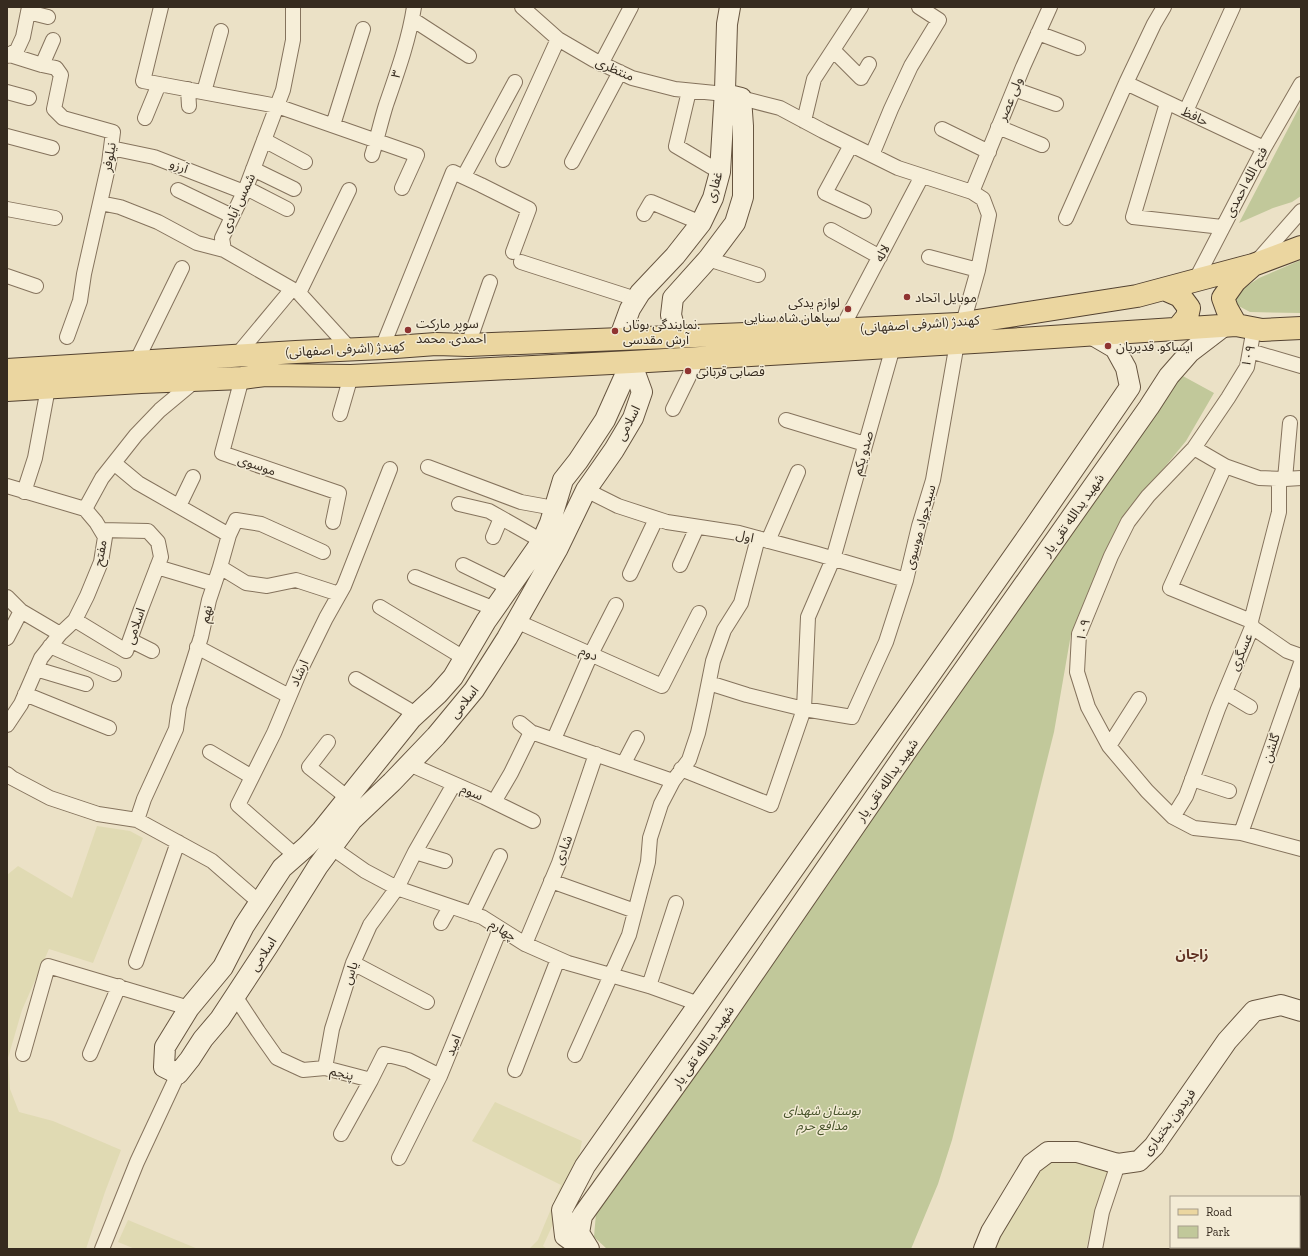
<svg xmlns="http://www.w3.org/2000/svg" width="1308" height="1256" font-family="'Zilla Slab','Noto Sans Arabic',serif">
	<style>
		.farmland { fill: #e0dab3 }
		.green { fill: #c1c89a }
		.lines { fill: none; stroke-linecap: round; stroke-linejoin: round }
		.street-casing { stroke: #85735d; stroke-width: 16 }
		.secondary-casing { stroke: #675540; stroke-width: 22 }
		.primary-casing { stroke: #534231; stroke-width: 24 }
		.street { stroke: #f6eed8; stroke-width: 14 }
		.secondary { stroke: #f6eed8; stroke-width: 20 }
		.primary { stroke: #ebd6a0; stroke-width: 22 }
		.poi-dot { fill: #8f3431; stroke: #f3ebd5; stroke-width: 1.5 }
		.labels { text-anchor: middle; dominant-baseline: central; stroke-width: 3; stroke-linejoin: round; paint-order: stroke }
		.street-label { font-size: 13px; fill: #362b1f; stroke: #f3ebd5 }
		.poi-label { font-size: 13px; fill: #362b1f; stroke: #f3ebd5; text-anchor: start }
		.park-label { font-size: 13px; font-style: italic; fill: #455128; stroke: #f3ebd5 }
		.neighbourhood-label { font-size: 14px; font-weight: bold; fill: #603122; stroke: #f3ebd5 }
	</style>
	<rect width="100%" height="100%" fill="#ebe1c6"/>
	<path class="farmland" d="M97,826L130,831L143,838L93,963L49,949L22,1010L8,1058L10,1089L19,1112L53,1121L121,1150L105,1192L86,1249H7V875L18,866L72,898Z
		M495,1102L582,1141L575,1176L543,1246L547,1249H529L538,1240L561,1185L472,1141Z
		M1078,1159L1110,1168L1094,1216L1086,1249H993L1031,1180L1050,1161Z
		M128,1220L198,1249H135L118,1242Z"/>
	<path class="green" d="M1301,104V196L1292,202L1273,208L1239,223Z
		M1301,260V313L1250,312L1233,303L1241,290L1259,278Z
		M1181,375L1214,393L1186,441L1123,518L1071,634L1054,732L952,1140L938,1184L911,1249H607L594,1237L596,1213Z"/>
	<g class="lines">
		<defs>
			<path id="street" d="M161,7L143,81L277,106L417,155L402,188
				M293,7V40L283,90L246,188L222,238L224,250L299,293L351,350
				M522,7L558,39L594,60L632,78L675,89L725,94
				M28,12L48,17
				M412,19L469,56
				M1038,33L1078,48
				M834,51L861,78L869,64
				M7,54L42,65L56,68L61,75L54,109L63,118L113,132L109,163L84,274L80,301L67,337
				M7,56L17,50L23,37L29,7
				M601,64L631,7
				M42,65L53,40
				M1126,83L1264,148
				M188,89L189,106
				M1014,89L1056,104
				M689,91L676,146L720,172
				M7,92L29,98
				M204,92L221,31
				M741,98L780,108L823,131L898,168L972,192L983,199L989,215L978,270L963,323
				M1167,103L1133,217L1222,227
				M1186,111L1233,7
				M145,118L159,84
				M804,121L814,79L861,7
				M333,125L363,29
				M998,127L1042,145
				M942,129L989,152
				M7,136L52,148
				M264,140L305,162
				M851,145L825,193L864,211
				M111,148L154,157L244,192
				M372,155C377,139 381,121 386,105C397,73 409,40 414,7
				M872,155L891,109L911,66L939,20L919,7
				M503,160L558,39
				M572,162L620,72
				M253,169L294,189
				M464,176L515,82
				M246,188L287,209
				M178,190L232,216
				M972,192L1023,67L1050,7
				M100,203L120,207L158,222L197,243L224,250
				M7,209L55,218
				M644,214L651,202L701,223
				M1066,218L1126,83L1154,24L1164,7
				M831,230L880,257
				M929,257L978,270
				M708,259L758,275
				M1258,260L1301,211
				M521,262L636,299
				M7,276L36,286
				M1195,281L1264,148L1301,84
				M299,293L349,190
				M1254,328L1247,367L1228,398L1194,448L1148,496L1128,522L1111,556L1079,634L1077,672L1088,707L1109,746L1147,791L1173,817L1194,828L1241,833L1301,849
				M841,330L922,176
				M468,345L490,282
				M382,348L453,172L481,185L529,209L513,252
				M1250,351L1301,366
				M237,355L292,289
				M136,362L182,268
				M242,378L222,453L339,493L333,522
				M673,409L698,358
				M340,414L351,376
				M786,420L865,444
				M1194,448L1225,466L1259,478L1285,479L1301,478
				M114,463L138,483L229,535L220,567L209,600L201,637L179,707L176,729L144,799L137,820
				M1225,466L1170,588L1251,621
				M428,467L521,502L554,508
				M1285,479L1290,423
				M7,486L85,509
				M586,490L618,506L667,522L739,533L814,553L906,580
				M24,492L35,458L48,388
				M459,504L489,511L542,541
				M179,506L193,477
				M229,535L236,520L261,524L323,552
				M493,537L501,518
				M768,541L798,472
				M463,565L510,588
				M680,565L697,527
				M157,567L214,584
				M220,567L246,583L267,586L296,580L339,594
				M630,574L656,519
				M415,577L495,609
				M7,597L21,611L60,634
				M380,607L464,658
				M75,620L126,651L141,609L161,557L158,542L148,531L101,530
				M516,621L662,686L699,613
				M1252,627L1287,651L1301,656
				M7,638L21,611
				M130,640L152,651
				M50,646L114,674
				M197,647L289,696
				M36,669L86,684
				M356,679L416,714
				M709,683L747,695L804,709L852,717L886,642L906,580L919,526L933,480L957,343
				M1225,692L1250,707
				M25,694L109,728
				M520,723L531,732L673,781
				M7,725L21,704L41,658L60,634L75,620L87,596L101,562L105,537L96,522L85,509L102,478L136,435L160,410L196,380
				M554,739L591,654L616,605
				M328,742L309,767L348,798
				M1109,746L1139,699
				M210,752L252,777
				M624,763L637,738
				M409,764L484,797L533,821
				M681,769L771,805L804,709L808,617L833,559L893,347
				M7,774L12,778L50,798L98,814L137,820L212,861L259,902
				M1192,779L1229,791
				M494,802L511,773L531,732
				M1173,817L1186,796L1218,709L1252,627L1251,621L1279,512V479
				M1241,833L1301,663
				M325,843L365,871L397,888L482,917L525,944L568,963L649,986L699,1004
				M415,852L445,861
				M296,856L238,805L274,733L300,671L326,618L344,586L390,469
				M551,881L635,911
				M472,914L500,856
				M441,923L450,907
				M525,944L559,863L596,754
				M136,962L178,842
				M353,963L427,1002
				M649,986L676,903
				M235,996L258,1031L277,1058L303,1070L325,1068L371,1080L384,1054L408,1060L440,1076
				M23,1054L48,966L189,1008
				M90,1054L119,986
				M575,1055L629,935L648,862L650,838L661,804L673,781L689,760L698,733L704,706L713,661L724,630L741,603L758,538
				M325,1068L332,1029L353,963L370,925L397,888L415,852L454,784
				M515,1070L558,959
				M341,1134L371,1080
				M399,1158L440,1076L500,929
				M102,1249L137,1162L178,1074
				M1095,1249L1102,1212L1118,1164"/>
			<path id="secondary" d="M677,337L671,315L673,298L708,259L735,223L743,197V126L741,98L725,94
				M619,339L630,309L640,293L675,256L701,223L713,198L720,172L725,90L727,24L730,7
				M631,362L642,392L633,418L614,450L586,490L558,548L507,638L474,690L436,736L392,782L352,820L318,866L268,946L220,1019L203,1039L190,1059L178,1074L164,1067L165,1047L189,1008L223,967L244,926L282,868L307,846L322,830L411,719L438,694L453,677L486,621L542,541L550,523L563,480L578,461L605,420Z
				M583,1249L565,1236L562,1210L585,1166L1034,527L1130,387L1126,368L1115,348L1091,334
				M589,1249L579,1233L582,1216L706,1043L908,749L1149,407L1169,376L1190,352L1224,326
				M984,1249L991,1232L1032,1164L1048,1152H1077L1118,1164L1139,1161L1154,1146L1227,1041L1254,1011L1281,1005L1301,1011"/>
			<path id="primary" d="M1164,289L1180,296L1189,308L1187,317L1178,328
				M1236,325L1227,309L1223,298L1235,281L1253,265L1301,247
				M7,370L296,352L382,348L436,344L468,345L794,332L958,324L1137,296L1253,265
				M7,390L141,382L242,378L265,375L351,376L631,362L991,341L1236,325L1262,330L1301,328"/>
		</defs>
		<use href="#street" class="street-casing"/>
		<use href="#secondary" class="secondary-casing"/>
		<use href="#primary" class="primary-casing"/>
		<use href="#street" class="street"/>
		<use href="#secondary" class="secondary"/>
		<use href="#primary" class="primary"/>
	</g>
	<g class="poi-dot">
		<circle cx="907" cy="297" r="4"/>
		<circle cx="848" cy="309" r="4"/>
		<circle cx="408" cy="330" r="4"/>
		<circle cx="615" cy="331" r="4"/>
		<circle cx="1108" cy="346" r="4"/>
		<circle cx="688" cy="371" r="4"/>
	</g>
	<g class="labels">
		<g class="street-label">
			<text transform="translate(615 69) rotate(24)">منتظری</text>
			<text transform="translate(396 74) rotate(-72)">۳</text>
			<text transform="translate(1010 99) rotate(-68)">ولی عصر</text>
			<text transform="translate(1195 116) rotate(25)">حافظ</text>
			<text transform="translate(109 157) rotate(-80)">نیلوفر</text>
			<text transform="translate(179 166) rotate(20)">آرزو</text>
			<text transform="translate(1246 182) rotate(-62)">فتح الله احمدی</text>
			<text transform="translate(714 187) rotate(-74)">غفاری</text>
			<text transform="translate(238 203) rotate(-65)">شمس آبادی</text>
			<text transform="translate(882 253) rotate(-62)">لاله</text>
			<text transform="translate(920 324) rotate(-4)">کهندژ (اشرفی اصفهانی)</text>
			<text transform="translate(345 349) rotate(-3)">کهندژ (اشرفی اصفهانی)</text>
			<text transform="translate(1248 356) rotate(-75)">۱۰۹</text>
			<text transform="translate(628 423) rotate(-63)">اسلامی</text>
			<text transform="translate(863 453) rotate(-74)">صدو یکم</text>
			<text transform="translate(257 465) rotate(19)">موسوی</text>
			<text transform="translate(1073 515) rotate(-55)">شهید یدالله تقی یار</text>
			<text transform="translate(920 527) rotate(-75)">سیدجواد موسوی</text>
			<text transform="translate(745 536) rotate(13)">اول</text>
			<text transform="translate(100 553) rotate(-80)">مفتح</text>
			<text transform="translate(206 614) rotate(-77)">نهم</text>
			<text transform="translate(135 626) rotate(-71)">اسلامی</text>
			<text transform="translate(1083 630) rotate(-75)">۱۰۹</text>
			<text transform="translate(1241 652) rotate(-67)">عسگری</text>
			<text transform="translate(589 653) rotate(24)">دوم</text>
			<text transform="translate(299 673) rotate(-66)">ارشاد</text>
			<text transform="translate(464 702) rotate(-52)">اسلامی</text>
			<text transform="translate(1271 748) rotate(-71)">گلشن</text>
			<text transform="translate(887 780) rotate(-55)">شهید یدالله تقی یار</text>
			<text transform="translate(472 792) rotate(24)">سوم</text>
			<text transform="translate(563 850) rotate(-70)">شادی</text>
			<text transform="translate(503 930) rotate(32)">چهارم</text>
			<text transform="translate(263 954) rotate(-57)">اسلامی</text>
			<text transform="translate(350 973) rotate(-71)">یاس</text>
			<text transform="translate(453 1045) rotate(-69)">امید</text>
			<text transform="translate(703 1047) rotate(-55)">شهید یدالله تقی یار</text>
			<text transform="translate(342 1073) rotate(14)">پنجم</text>
			<text transform="translate(1169 1122) rotate(-53)">فریدون بختیاری</text>
		</g>
		<g class="poi-label">
			<text x="915" y="297">موبایل اتحاد</text>
			<text x="840" y="302" text-anchor="end">لوازم یدکی<tspan x="840" dy="15">سپاهان.شاه سنایی</tspan></text>
			<text x="416" y="323">سوپر مارکت<tspan x="416" dy="15">احمدی. محمد</tspan></text>
			<text x="623" y="324">نمایندگی بوتان.<tspan x="623" dy="15">آرش مقدسی</tspan></text>
			<text x="1116" y="346">ایساکو. قدیریان</text>
			<text x="696" y="371">قصابی قربانی</text>
		</g>
		<g class="park-label">
			<text x="822" y="1110">بوستان شهدای<tspan x="822" dy="15">مدافع حرم</tspan></text>
		</g>
		<g class="neighbourhood-label">
			<text x="1192" y="954">زاجان</text>
		</g>
	</g>
	<rect width="1308" height="1256" fill="none" stroke="#362b1f" stroke-width="16"/>
	<rect x="1170" y="1196" width="130" height="52" fill="#f3ebd5" stroke="#a79e8c"/>
	<rect x="1178" y="1209" width="20" height="6" fill="#ebd6a0" stroke="#a79e8c"/>
	<text x="1206" y="1216" font-size="12" fill="#362b1f">Road</text>
	<rect x="1178" y="1226" width="20" height="12" fill="#c1c89a" stroke="#a79e8c"/>
	<text x="1206" y="1236" font-size="12" fill="#362b1f">Park</text>
</svg>
